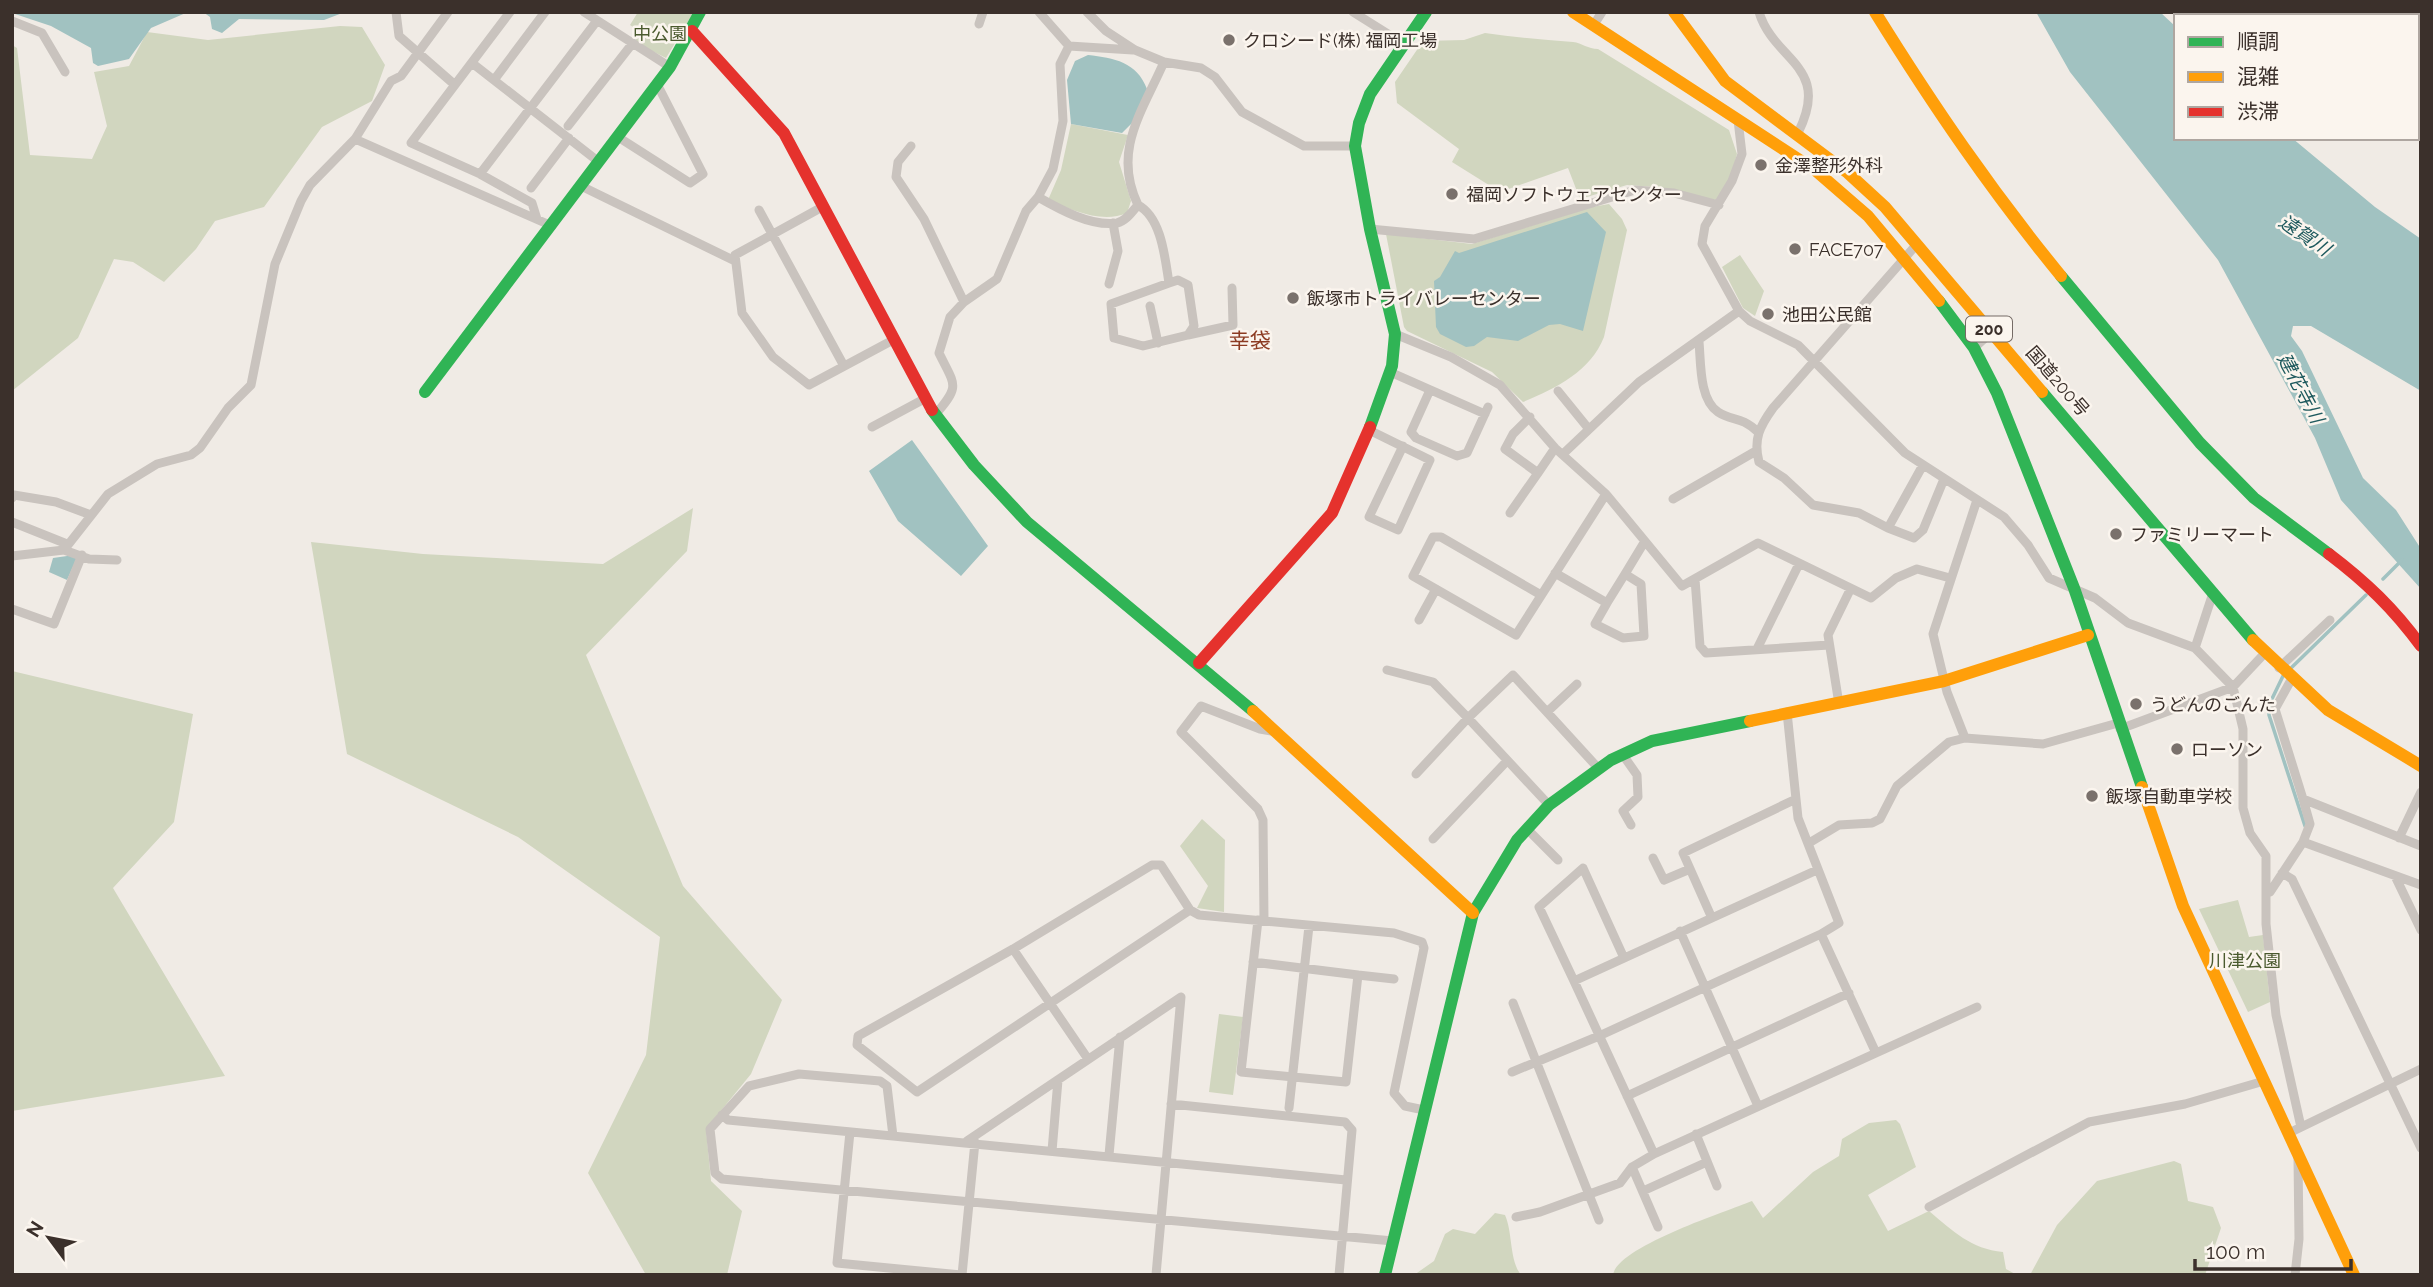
<svg xmlns="http://www.w3.org/2000/svg" width="2433" height="1287" font-family="Raleway,'Noto Sans JP',sans-serif">
	<style>
		.green { fill: #d1d6bf }
		.water { fill: #a1c2c1 }
		.lines { fill: none; stroke-linecap: round; stroke-linejoin: round }
		.stream { stroke: #a1c2c1; stroke-width: 3.5 }
		.street { stroke: #c9c3be; stroke-width: 9 }
		.fast { stroke: #30b455; stroke-width: 12 }
		.slow { stroke: #ff9f0a; stroke-width: 12 }
		.jam { stroke: #e5322d; stroke-width: 12 }
		.poi-dot { fill: #7a716c; stroke: #fbf5ee; stroke-width: 2.5 }
		.labels { text-anchor: middle; dominant-baseline: central; stroke-width: 5; stroke-linejoin: round; paint-order: stroke }
		.shield { fill: #fbf5ee; stroke: #756b66; stroke-width: 2 }
		.shield-label { font-size: 16px; font-weight: bold; fill: #3b302b }
		.park-label { font-size: 18px; fill: #4a5a2e; stroke: #fbf5ee }
		.poi-label { font-size: 18px; fill: #3b302b; stroke: #fbf5ee; text-anchor: start }
		.street-label { font-size: 18px; fill: #3b302b; stroke: #fbf5ee }
		.water-label { font-size: 19px; font-style: italic; fill: #1f5a5e; stroke: #fbf5ee }
		.quarter-label { font-size: 21px; fill: #8c3b22; stroke: #fbf5ee }
	</style>
	<rect width="100%" height="100%" fill="#f0ebe5"/>
	<path class="green" d="M638,12H694L666,58L634,42L640,32L630,25Z
		M340,26L362,27L385,65L372,101L322,127L264,207L215,221L196,249L164,282L133,262L114,259L78,338L12,391V45L17,48L30,155L92,159L107,126L94,72L129,66L147,32L208,40Z
		M1485,33C1514,37 1543,40 1573,42C1582,43 1588,49 1598,49L1729,130L1737,154L1731,177L1716,200L1655,187L1627,185L1580,199L1568,168L1500,192L1452,162L1459,149L1397,103L1395,82L1423,41L1464,40Z
		M1071,124L1128,135L1119,162L1131,201L1127,213C1102,224 1072,210 1048,200L1061,170Z
		M1609,204L1622,219L1627,230L1604,337C1590,372 1556,388 1523,402L1492,372L1407,331L1404,327L1386,234L1472,244L1592,207Z
		M1740,255L1764,291L1755,316L1743,308L1722,267Z
		M693,508L687,551L586,655L683,886L782,1000L751,1074L706,1129L711,1181L742,1211L727,1275H646L588,1173L646,1055L660,937L518,837L347,754L311,542L423,554L603,564Z
		M12,671L193,714L174,822L113,888L225,1076L12,1111Z
		M1202,819L1225,840L1224,912L1197,908L1208,886L1180,846Z
		M2238,900L2249,937L2263,935L2270,1002L2248,1012L2199,909Z
		M1219,1014L1243,1017L1233,1095L1209,1092Z
		M1896,1120L1900,1124L1916,1167L1868,1195L1888,1231L1929,1211C1953,1231 1971,1249 2003,1252L2006,1269L2017,1275H1613C1617,1247 1725,1212 1752,1201L1763,1218L1813,1172L1839,1156L1842,1139L1869,1123Z
		M2174,1161L2181,1164L2188,1201L2213,1207L2221,1228L2205,1275H2030L2057,1225L2097,1181Z
		M1495,1213L1505,1215C1513,1233 1509,1259 1521,1275H1414L1434,1261L1445,1234L1453,1229L1475,1234Z"/>
	<path class="water" d="M188,12L151,28L129,59L98,66L93,63L91,48L51,26L12,13Z
		M203,12H345L324,20L239,19L222,33L212,29L210,17Z
		M2036,12H2160L2176,27V138H2292L2375,207L2421,239V391L2311,326H2293L2291,336L2302,351L2363,478L2396,510L2421,549V589L2341,500L2315,438L2218,260L2070,72Z
		M1088,55C1114,58 1137,62 1147,89L1132,123L1122,133L1071,124L1067,80L1075,61Z
		M1587,212L1606,232L1583,331L1560,324L1549,325L1518,341L1487,337L1474,346L1466,347L1440,334L1436,327L1434,281L1440,277L1455,251L1459,253Z
		M912,440L988,546L961,576L898,521L869,471Z
		M74,555L77,558L67,580L49,572L53,558Z"/>
	<g class="lines">
		<path class="stream" d="M2383,579L2402,560
			M2288,671L2366,595
			M2283,676L2269,705V715L2305,826"/>
		<path class="street" d="M396,12L399,36L455,85
			M510,12L411,143L480,174L532,203L537,219
			M584,12L670,67
			M1039,12L1069,46L1133,50
			M1087,12L1106,31L1135,50L1164,62L1201,68L1215,77L1242,112L1304,146H1355
			M1353,12L1404,44
			M1759,12C1774,62 1832,65 1798,133
			M2344,12L2353,16
			M2365,16L2373,12
			M12,21L42,33L65,72
			M979,24L983,12
			M1593,26L1602,12
			M1164,62C1142,112 1112,151 1138,205C1162,218 1165,259 1169,283L1178,280L1188,285L1194,326L1188,335L1143,346L1114,338L1111,304L1169,283
			M472,63L599,162
			M494,80L545,12
			M1738,120L1742,154L1732,181L1705,226L1702,244L1739,311L1750,321L1798,345L1905,453L2004,517L2028,545L2049,578L2095,598L2128,623L2195,648L2233,687L2243,729V808L2250,833L2266,856V924L2276,1015L2301,1127
			M568,126L632,44
			M618,137L690,183L703,174L657,84
			M355,139L552,226
			M911,146L898,162L896,177L924,219L964,302
			M480,174L596,22
			M581,186L735,261
			M531,188L569,138
			M1038,197C1059,209 1091,227 1117,223C1126,221 1132,212 1138,205
			M824,206L735,255L742,313L773,357L809,385L893,340
			M759,210L844,366
			M1370,229L1474,239L1635,190L1674,193L1719,205
			M1917,244L1773,408C1760,426 1753,439 1759,462L1784,478L1813,505L1859,513L1888,528L1923,465
			M1109,284L1118,251L1113,223
			M1150,306L1158,343
			M1395,334L1451,357L1500,385L1555,448L1606,494L1682,586L1758,543L1871,598L1896,578L1917,569L1950,578
			M1188,335L1233,325L1232,288
			M1965,336L1983,321
			M1699,342C1701,363 1699,399 1718,412C1733,422 1740,415 1758,432
			M1974,348L1992,332
			M1390,372L1485,414
			M1430,390L1411,432L1416,438L1457,456L1467,453L1488,407
			M1558,391L1588,428
			M935,415C961,385 955,386 939,353L950,317L964,302L997,279L1026,211L1038,197L1053,169L1063,121L1060,64L1069,46
			M1530,417L1513,434L1505,449L1538,473L1555,448
			M872,427L926,398
			M1369,430L1430,460L1398,530L1369,517L1403,446
			M1564,453L1639,382L1739,311
			M12,498L14,495L56,502L91,515
			M1673,499L1756,451
			M1510,513L1538,473
			M12,522L67,544
			M1888,528L1914,538L1923,530L1944,479
			M64,550L89,559L117,560
			M12,556L64,550L108,494L157,464L191,455L200,448L228,408L251,385L275,264L301,201L310,185L355,139L391,81L401,76L448,12
			M1555,573L1607,603L1595,624L1623,638L1644,636L1641,584L1625,574L1607,603
			M1625,574L1645,541
			M1695,579L1700,646L1706,653L1829,645
			M1541,595L1441,537H1433L1413,576L1516,635L1606,494
			M12,609L54,624L82,555
			M1419,620L1436,589
			M2195,648L2213,593
			M1757,649L1799,564
			M2279,668L2330,620
			M1387,670L1433,682L1468,718L1416,774
			M2291,680L2275,709L2303,799L2421,846
			M1839,704L1828,635L1850,590
			M1547,712L1577,684
			M1787,712L1796,799
			M2120,729L2233,687L2264,654
			M1965,738L1947,692L1933,634L1977,500
			M1623,755L1637,775L1638,797L1623,811L1631,825
			M1549,805L1468,718L1513,675L1599,769
			M1527,829L1558,860
			M2399,838L2421,792
			M1433,839L1507,761
			M2303,842L2310,824L2303,799
			M1809,843L1839,825L1872,823L1880,819L1897,786L1949,742L1965,738L2043,744L2118,723
			M1653,858L1664,880L1690,869
			M1817,870L1574,981L1654,1154L1876,1053L1821,934
			M2282,873L2292,879L2421,1148
			M2395,876L2421,930
			M2270,892L2303,842L2421,885
			M1190,910L917,1092L857,1045L858,1036L1013,949L1152,865H1161L1190,910L1199,915L1394,933L1422,942L1424,948L1394,1093L1405,1106L1424,1110
			M1264,920L1263,820L1258,809L1181,732L1201,706L1260,729L1277,732
			M1680,931L1758,1106
			M1013,949L1088,1059
			M1253,962L1358,975L1346,1082L1241,1072L1258,920
			M1358,975L1394,979
			M1574,981L1539,907L1583,868L1624,958
			M1513,1003L1599,1220
			M1876,1053L1977,1007
			M1512,1072L1599,1036L1821,934L1839,923L1798,818L1796,799L1683,853L1711,916
			M1627,1096L1849,993
			M1171,1104L1345,1122L1352,1130L1339,1275
			M1289,1108L1309,926
			M722,1115L728,1120L1346,1180
			M850,1132L837,1263L961,1275
			M2289,1133L2421,1069
			M1696,1134L1717,1186
			M893,1136L887,1086L880,1081L799,1074L749,1086L710,1129L715,1173L722,1179L1393,1241
			M967,1141L1181,997L1156,1275
			M1052,1151L1058,1080
			M1109,1155L1120,1037
			M1632,1167L1658,1227
			M1643,1191L1707,1162
			M1929,1207L2089,1122L2185,1104L2264,1081
			M1516,1217L1540,1212L1620,1183L1632,1167L1654,1154
			M962,1275L975,1142
			M2295,1275L2299,1239L2298,1158"/>
		<path class="fast" d="M2417,116L2421,119
			M2061,276L2200,443L2254,498L2329,554
			M1939,301L1974,348L1997,393L2074,588L2142,787
			M425,392L670,67L700,12
			M2042,392L2253,640
			M932,410L974,465L1027,522L1253,711
			M1370,427L1392,366L1395,334L1370,229L1355,146L1359,123L1370,94L1426,12
			M1385,1275L1473,913L1517,840L1549,805L1611,760L1652,741L1750,721"/>
		<path class="slow" d="M1573,12L1815,170L1868,216L1939,301
			M1674,12L1725,81L1848,173L1885,207L2042,392
			M1875,12C1934,107 1990,189 2061,276
			M2253,640L2328,710L2421,766
			M1253,711L1473,913
			M1750,721L1944,681L2088,635
			M2142,787L2183,906L2354,1275"/>
		<path class="jam" d="M2300,12L2303,16
			M692,31L784,133L932,410
			M2329,554C2366,582 2394,609 2421,646
			M1199,663L1332,513L1370,427"/>
	</g>
	<g class="poi-dot">
		<circle cx="1229" cy="40" r="7"/>
		<circle cx="1761" cy="165" r="7"/>
		<circle cx="1452" cy="194" r="7"/>
		<circle cx="1795" cy="249" r="7"/>
		<circle cx="1293" cy="298" r="7"/>
		<circle cx="1768" cy="314" r="7"/>
		<circle cx="2116" cy="534" r="7"/>
		<circle cx="2136" cy="704" r="7"/>
		<circle cx="2177" cy="749" r="7"/>
		<circle cx="2092" cy="796" r="7"/>
	</g>
	<g class="labels">
		<rect class="shield" x="1966" y="316.5" width="46" height="25" rx="5"/>
		<g class="shield-label">
			<text x="1989" y="329">200</text>
		</g>
		<g class="park-label">
			<text x="660" y="33">中公園</text>
			<text x="2245" y="960">川津公園</text>
		</g>
		<g class="poi-label">
			<text x="1243" y="40">クロシード(株) 福岡工場</text>
			<text x="1775" y="165">金澤整形外科</text>
			<text x="1466" y="194">福岡ソフトウェアセンター</text>
			<text x="1809" y="249">FACE707</text>
			<text x="1307" y="298">飯塚市トライバレーセンター</text>
			<text x="1782" y="314">池田公民館</text>
			<text x="2130" y="534">ファミリーマート</text>
			<text x="2150" y="704">うどんのごんた</text>
			<text x="2191" y="749">ローソン</text>
			<text x="2106" y="796">飯塚自動車学校</text>
		</g>
		<g class="street-label">
			<text transform="translate(2058 381) rotate(49)">国道200号</text>
		</g>
		<g class="water-label">
			<text transform="translate(2305 235) rotate(34)">遠賀川</text>
			<text transform="translate(2301 388) rotate(62)">建花寺川</text>
		</g>
		<g class="quarter-label">
			<text x="1250" y="340">幸袋</text>
		</g>
	</g>
	<rect width="2433" height="1287" fill="none" stroke="#3b302b" stroke-width="28"/>
	<rect x="2174" y="14" width="245" height="126" fill="#fbf5ee" stroke="#aea6a0" stroke-width="2"/>
	<rect x="2188" y="37" width="35" height="10" fill="#30b455" stroke="#aea6a0" stroke-width="2"/>
	<text x="2237" y="49" font-size="21" fill="#3b302b">順調</text>
	<rect x="2188" y="72" width="35" height="10" fill="#ff9f0a" stroke="#aea6a0" stroke-width="2"/>
	<text x="2237" y="84" font-size="21" fill="#3b302b">混雑</text>
	<rect x="2188" y="107" width="35" height="10" fill="#e5322d" stroke="#aea6a0" stroke-width="2"/>
	<text x="2237" y="119" font-size="21" fill="#3b302b">渋滞</text>
	<g transform="translate(49 1238) rotate(302)" stroke="#fbf5ee" stroke-width="5" paint-order="stroke">
	<path d="M0-5L12 26L0 18L-12 26Z" fill="#3b302b"/>
	<text y="-10" font-size="19" font-weight="bold" text-anchor="middle" fill="#3b302b">N</text>
	</g>
	<path d="M2195 1259v10h156v-10" fill="none" stroke="#3b302b" stroke-width="3.5"/>
	<text x="2206" y="1259" font-size="21" fill="#3b302b" stroke="#fbf5ee" stroke-width="5" paint-order="stroke">100 m</text>
</svg>
